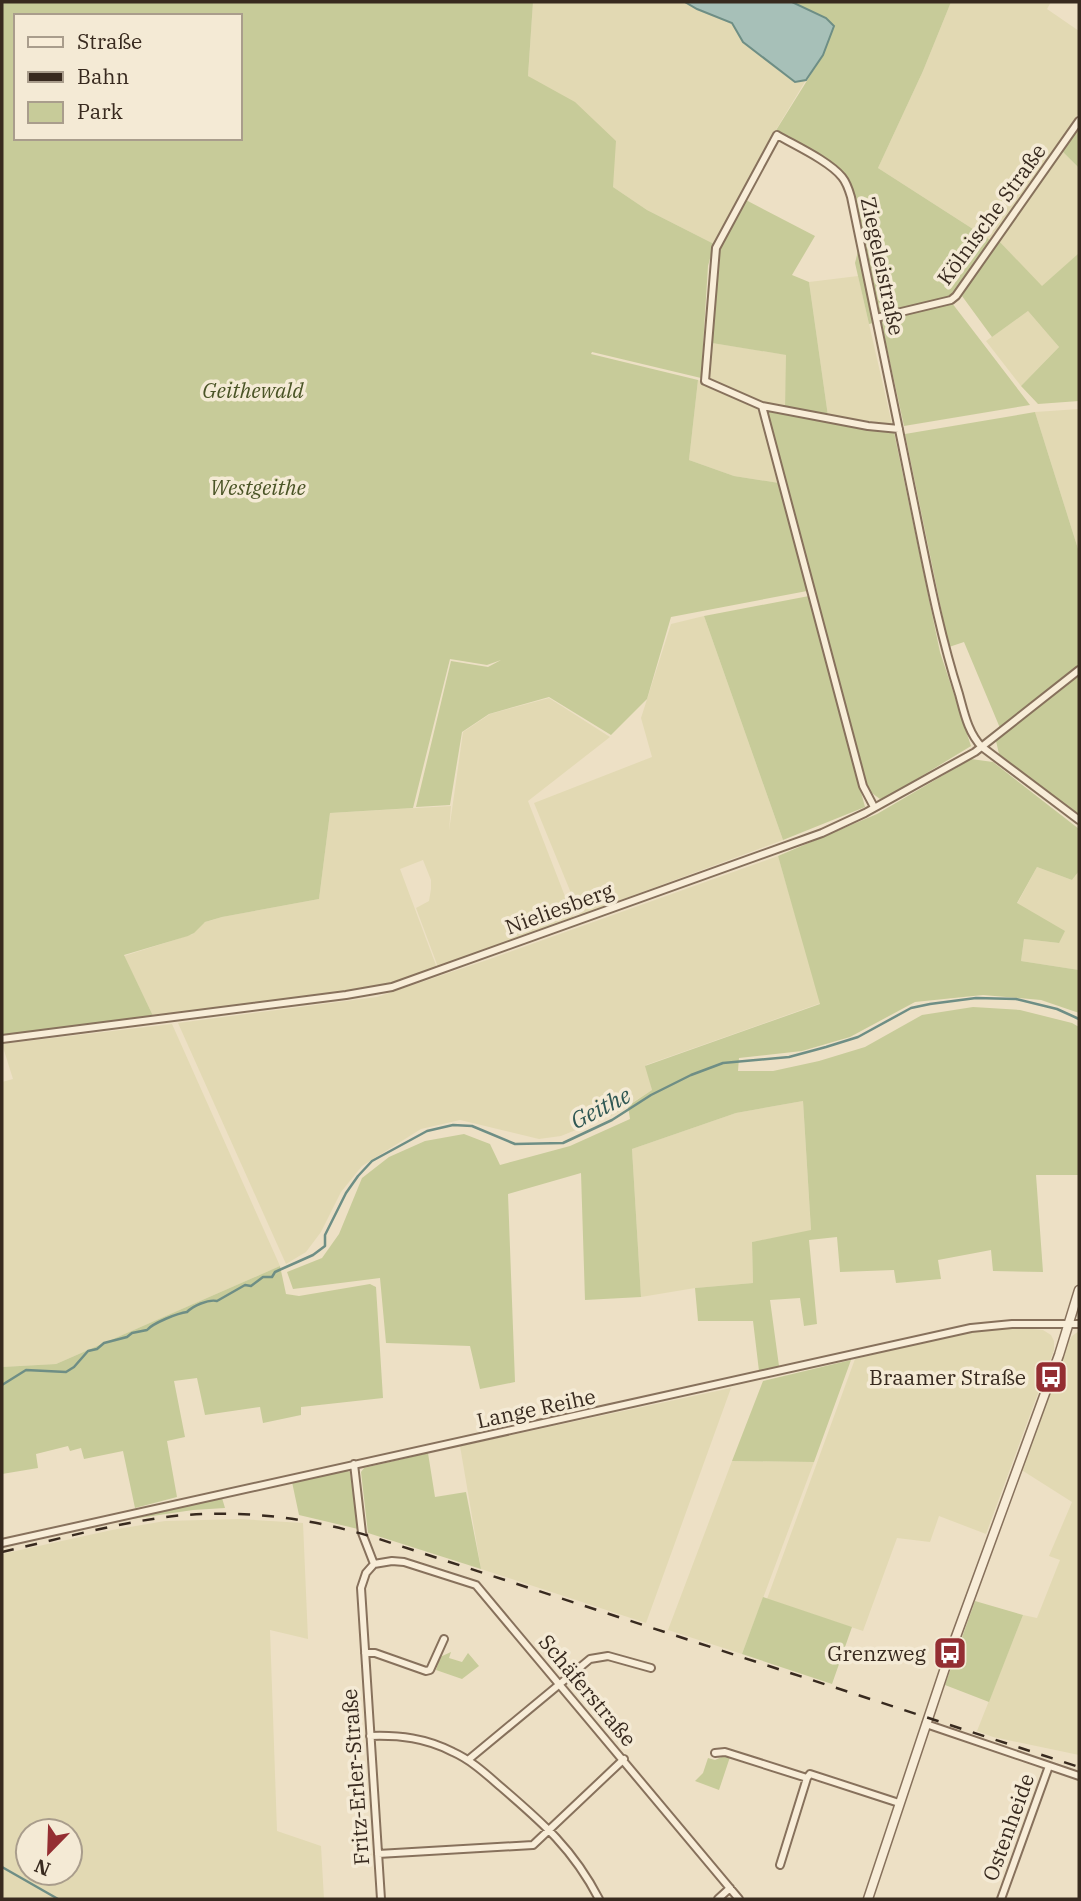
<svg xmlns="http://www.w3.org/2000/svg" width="1081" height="1901" font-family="'IBM Plex Serif',serif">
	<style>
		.farmland { fill: #e2d9b3; fill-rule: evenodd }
		.green { fill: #c7cb99; fill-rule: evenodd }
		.water { fill: #a7c0b8; stroke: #6e8e85; stroke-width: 2 }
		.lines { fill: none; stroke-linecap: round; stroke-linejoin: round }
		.stream { stroke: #6e8e85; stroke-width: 2.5 }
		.minor-casing { stroke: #87715c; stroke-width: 10 }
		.tertiary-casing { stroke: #87715c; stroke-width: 11 }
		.minor { stroke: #f8edd8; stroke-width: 6 }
		.tertiary { stroke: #f8edd8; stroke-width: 8 }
		.rail { stroke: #382a1f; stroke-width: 2.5; stroke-dasharray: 12 12; stroke-linecap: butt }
		.labels { text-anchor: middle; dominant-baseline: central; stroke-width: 7; stroke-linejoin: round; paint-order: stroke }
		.street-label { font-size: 21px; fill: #382a1f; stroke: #f4ead5 }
		.park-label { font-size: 21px; font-style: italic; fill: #4a5426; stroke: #f4ead5 }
		.poi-label { font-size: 21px; fill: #382a1f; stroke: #f4ead5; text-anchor: end }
		.water-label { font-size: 23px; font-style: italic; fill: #2f5753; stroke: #f4ead5 }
	</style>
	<rect width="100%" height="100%" fill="#ede0c5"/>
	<path class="farmland" d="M533,2H685L697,9L732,23L743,42L782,73L795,82L806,80L768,143L714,244L647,210L613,187L528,76Z
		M951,2H1051L1047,9L1079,31V113L990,240L878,168L923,71Z
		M1060,149L1079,168V253L1042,287L998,240Z
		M858,276L892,424L828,416L809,282Z
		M1028,311L1059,347L1021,386L986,341Z
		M712,343L787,355L785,407L761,403L709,381Z
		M698,380L759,407L779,483L734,476L689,460Z
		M1079,409V552L1035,412Z
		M704,616L783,840L580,915L534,803L652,757L641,718L671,624Z
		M549,698L610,737L528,801L573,917L438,967L416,908L429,901L431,889V880L423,860L400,869L437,968L378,987L155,1020L124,956L193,934L192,926L222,917L319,899L330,813L451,806L449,831L463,732L490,714Z
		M778,856L821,1003L646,1065L652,1090L613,1115L561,1136L539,1139L460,1120L421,1129L362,1166L341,1192L321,1232L306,1252L286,1264L178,1023L377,997L490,959Z
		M1037,867L1072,880L1079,871V970L1021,961L1024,939L1059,943L1017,904Z
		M172,1024L280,1266L56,1364L2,1367V1082L13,1079L2,1044Z
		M803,1101L811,1231L752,1242L753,1283L695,1288L641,1297L632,1149L736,1113Z
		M1012,1327L1043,1330L1051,1335L1054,1341V1350L986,1534L939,1516L930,1542L897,1538L863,1631L767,1599L855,1359L970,1331Z
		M1079,1331V1755L993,1737L977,1731L1023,1615L1037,1618L1060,1560L1049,1556L1072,1502L1020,1469L1069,1341L1072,1336Z
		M731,1388L646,1623L481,1569L460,1446Z
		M732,1461L814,1462L742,1654L668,1630Z
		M240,1519L303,1523L308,1639L270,1630L277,1831L321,1846L324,1899H2V1554L112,1530L165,1521ZM28,1831H70V1873H28Z"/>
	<path class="green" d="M2,2H533L528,76L575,102L616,141L613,187L647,210L714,244L708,266L701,378L592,352L591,354L698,380L689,460L734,476L779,483L807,591L671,617L647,699L611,735L549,697L489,714L462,732L450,805L416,807L451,661L488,667L501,660L487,665L450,659L413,808L330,813L319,899L222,917L205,922L194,933L188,936L124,955L155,1020L2,1040ZM16,16H240V138H16Z
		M792,2H951L923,71L878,168L990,240L950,297L952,303L1030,405L904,426L881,321L869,324L855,263L859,247L847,181L809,153L775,132L823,55L826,18Z
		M1076,127L1079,130V168L1060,149Z
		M744,199L815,236L792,275L809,282L828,416L785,407L786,355L712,343L718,246Z
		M998,240L1042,286L1079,253V401L1038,404L1021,386L1059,347L1028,311L992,337L962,296Z
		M767,411L894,432L940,652L971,746L889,796L880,799L869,791Z
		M1035,412L1079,552V816L999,754L996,741L1037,707L1031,704L1000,728L964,642L949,647L905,434Z
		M809,596L865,807L783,840L704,616Z
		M971,759L993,762L1079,829V871L1072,880L1037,867L1017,903L1065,931L1059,943L1024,939L1021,961L1079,970V1013L1041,1000L983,995L915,1002L850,1037L802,1051L739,1058L738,1071H773L819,1061L865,1047L922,1015L973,1007L1020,1010L1072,1023L1079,1027V1175H1036L1043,1272L993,1271L991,1250L938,1260L941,1279L896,1283L894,1270L840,1272L837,1237L809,1240L817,1324L804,1326L800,1298L770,1300L779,1366L759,1371L753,1321H698L695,1288L753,1283L752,1242L811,1230L803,1101L736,1113L632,1149L641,1297L585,1300L581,1173L508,1194L515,1382L480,1389L470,1346L386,1343L380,1278L293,1289L287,1272L322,1258L339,1234L362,1178L389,1157L425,1141L464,1134L490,1144L500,1165L570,1146L630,1119L628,1106L652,1090L645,1066L820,1004L778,856L877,814Z
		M280,1266L286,1294L299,1296L370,1284L376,1287L383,1398L301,1407V1415L263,1423L260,1407L205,1415L197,1378L174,1381L185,1437L167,1441L177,1497L135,1508L123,1451L84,1459L81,1448L70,1451L68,1446L36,1454L38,1468L2,1474V1367L56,1364Z
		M851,1360L814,1462L732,1461L763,1381Z
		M428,1453L435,1497L466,1492L481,1569L368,1533L361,1472L364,1468Z
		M347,1471L350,1472L358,1529L299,1515L292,1482Z
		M222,1498L225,1508L193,1510L105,1523Z
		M763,1597L852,1627L832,1684L742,1654Z
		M975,1601L1023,1615L989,1702L945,1685Z
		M451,1652L449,1658L462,1662L468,1653L479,1666L462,1679L436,1670L440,1657Z
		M724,1756L730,1757L719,1790L695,1781L703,1773L708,1758L715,1760Z"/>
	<path class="water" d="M685,2H792L826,18L834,26L823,55L806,80L795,82L743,42L732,23L697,9Z"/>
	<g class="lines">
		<path class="stream" d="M2,1385L26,1370L66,1372L74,1367L88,1351L97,1349L104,1343L127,1337L132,1333L147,1330C153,1323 178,1313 187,1312C193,1306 208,1299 217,1301L245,1285L251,1286L263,1277H272L275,1272L313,1255L325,1246V1235L346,1193L358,1176L372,1161L427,1131L453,1125L472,1126L515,1144L563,1143L612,1120L651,1095L691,1075L723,1063L789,1057L826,1047L858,1037L911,1008L930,1004L976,998L1016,999L1057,1009L1079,1019
			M2,1867L58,1899"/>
		<defs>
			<path id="minor" d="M876,318L951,300L956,296L1079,121
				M762,406L863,786L874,807
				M899,429L868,426L762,406L705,381L716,248L777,135C796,146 829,161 842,177C847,183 849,190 851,197C875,309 897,421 920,533C931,587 942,641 959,694C964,712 968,733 982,747L1079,820
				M2,1039L346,995L392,987L822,833L865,813L975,752L1079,670
				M354,1464L362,1533L374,1564L366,1573L361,1588L381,1899
				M2,1543L971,1328L1012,1324H1079
				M374,1564L392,1561L404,1562L476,1585L739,1899
				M365,1653H375L426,1671L430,1670L444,1639
				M926,1724L1079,1776
				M370,1736C400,1735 426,1738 453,1752C471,1760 486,1774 501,1787C543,1823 573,1849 599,1899
				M715,1753L725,1752L807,1778L810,1774L899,1803
				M468,1760L590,1659L608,1656L651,1668
				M378,1854L533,1845L624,1759
				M780,1865L807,1778
				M718,1899L730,1888
				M1001,1899L1049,1766"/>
			<path id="tertiary" d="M868,1899L950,1653L1059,1355L1079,1290"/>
		</defs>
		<use href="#minor" class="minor-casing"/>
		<use href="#tertiary" class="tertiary-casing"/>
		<use href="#minor" class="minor"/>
		<use href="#tertiary" class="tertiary"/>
		<path class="rail" d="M2,1552C59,1539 116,1523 174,1516C244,1509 312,1518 379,1539L1079,1767"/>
	</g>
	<defs>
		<symbol id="bus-square" viewBox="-11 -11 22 22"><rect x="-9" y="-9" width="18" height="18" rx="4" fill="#942e32" stroke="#f4ead5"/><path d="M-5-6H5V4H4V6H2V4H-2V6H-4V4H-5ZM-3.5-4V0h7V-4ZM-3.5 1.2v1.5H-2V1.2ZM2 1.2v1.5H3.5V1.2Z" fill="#fff"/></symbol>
	</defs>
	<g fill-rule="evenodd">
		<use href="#bus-square" x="1032" y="1358" width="38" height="38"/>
		<use href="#bus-square" x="931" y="1634" width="38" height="38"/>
	</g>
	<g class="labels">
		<g class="street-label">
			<text transform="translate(991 214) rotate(-54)">Kölnische Straße</text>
			<text transform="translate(883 266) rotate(78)">Ziegeleistraße</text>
			<text transform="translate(559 908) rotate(-20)">Nieliesberg</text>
			<text transform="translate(536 1408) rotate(-12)">Lange Reihe</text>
			<text transform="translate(588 1690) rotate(50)">Schäferstraße</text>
			<text transform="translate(355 1777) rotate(-94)">Fritz-Erler-Straße</text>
			<text transform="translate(1008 1827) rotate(-70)">Ostenheide</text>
		</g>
		<g class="park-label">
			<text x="253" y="390">Geithewald</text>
			<text x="258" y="487">Westgeithe</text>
		</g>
		<g class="poi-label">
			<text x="1026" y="1377">Braamer Straße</text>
			<text x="926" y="1653">Grenzweg</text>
		</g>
		<g class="water-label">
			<text transform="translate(600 1107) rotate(-27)">Geithe</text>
		</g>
	</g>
	<rect width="1081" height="1901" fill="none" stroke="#382a1f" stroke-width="7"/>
	<rect x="14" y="14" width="228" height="126" fill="#f4ead5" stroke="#a99d8c" stroke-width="2"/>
	<rect x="28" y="37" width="35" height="10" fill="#f8edd8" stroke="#a99d8c" stroke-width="2"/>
	<text x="77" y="49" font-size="21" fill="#382a1f">Straße</text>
	<rect x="28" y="72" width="35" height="10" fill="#382a1f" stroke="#a99d8c" stroke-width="2"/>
	<text x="77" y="84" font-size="21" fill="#382a1f">Bahn</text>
	<rect x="28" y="102" width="35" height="21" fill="#c7cb99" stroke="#a99d8c" stroke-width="2"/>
	<text x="77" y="119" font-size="21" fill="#382a1f">Park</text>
	<g transform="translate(49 1852) rotate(203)"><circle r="33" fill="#f4ead5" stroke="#a99d8c" stroke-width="2"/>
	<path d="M0-5L12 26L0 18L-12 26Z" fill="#942e32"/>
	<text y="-10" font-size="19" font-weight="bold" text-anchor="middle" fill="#382a1f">N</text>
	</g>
</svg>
